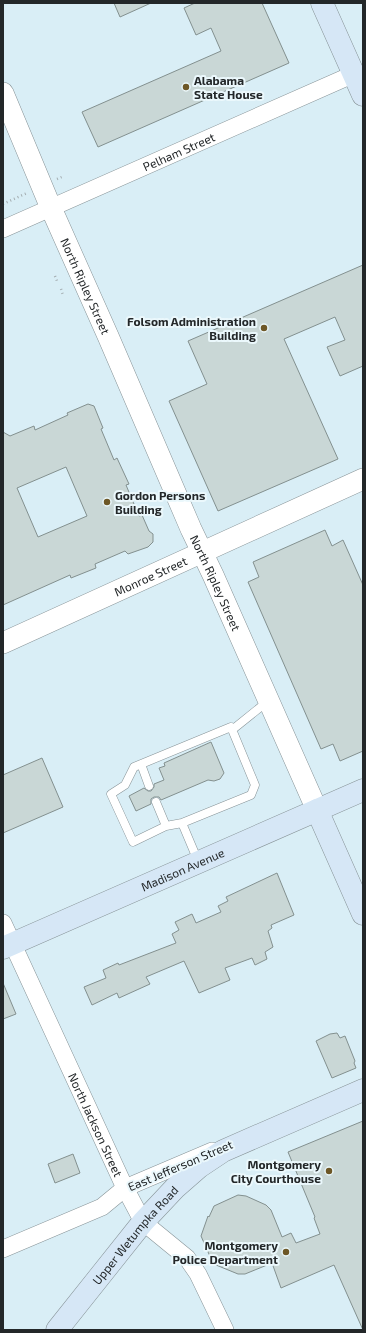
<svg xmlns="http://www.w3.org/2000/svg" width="366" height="1333" font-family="'Exo 2',sans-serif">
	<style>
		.built { fill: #d9eef6 }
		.building { fill: #c9d7d6; stroke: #83908f; fill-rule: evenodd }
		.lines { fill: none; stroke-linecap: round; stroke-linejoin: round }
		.service-casing { stroke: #879397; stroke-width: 9 }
		.minor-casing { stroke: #879397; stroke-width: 18 }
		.tertiary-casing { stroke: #879397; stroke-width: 22 }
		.secondary-casing { stroke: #879397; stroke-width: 23 }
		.path { stroke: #a4adb1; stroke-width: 2.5; stroke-dasharray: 1 3; stroke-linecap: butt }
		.service { stroke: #fff; stroke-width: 8 }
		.minor { stroke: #fff; stroke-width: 17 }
		.tertiary { stroke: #fff; stroke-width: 21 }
		.secondary { stroke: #d6e7f6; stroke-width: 22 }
		.poi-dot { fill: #6d5726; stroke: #ebf8fc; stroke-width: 1.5 }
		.labels { text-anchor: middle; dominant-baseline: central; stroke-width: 4; stroke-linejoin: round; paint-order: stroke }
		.poi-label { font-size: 12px; font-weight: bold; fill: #232729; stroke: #ebf8fc; text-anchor: end }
		.street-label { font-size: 12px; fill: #232729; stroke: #ebf8fc }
	</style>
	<rect width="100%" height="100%" fill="#ebf8fc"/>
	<path class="built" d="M3,3H363V1330H3Z"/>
	<path class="building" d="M114,3H151L120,17Z
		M195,3H262L289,63L98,147L82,112L221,51L211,28L196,35L184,8Z
		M363,265V366L340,376L327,347L345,340L335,317L284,339L338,459L218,511L169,401L207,384L188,341Z
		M88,404L94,406L103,428L101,429L114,460L117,458L129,484L126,485L139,516L142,515L149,531L153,534V542L148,547L128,554L125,551L95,564L96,568L71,578L70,575L3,605V432L10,436L34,426L35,430L68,415L67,413ZM66,467L87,516L38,537L17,488Z
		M325,530L332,546L343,540L363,585V751L340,761L333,744L321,749L248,582L259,577L253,562Z
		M211,742L224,773L220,779L214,781L208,780L161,800L159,797H154L151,799V804L136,811L129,796L144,788L148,791H151L154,787V784L164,780L159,768L165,766L164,763Z
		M42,758L63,807L3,833V775Z
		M277,873L294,915L271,925L272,928L268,931L273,947L265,952L267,959L255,965L252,958L225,968L230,980L199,993L184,961L146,977L150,984L119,998L117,993L92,1005L84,987L106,978L103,970L118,963L119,965L176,943L172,934L179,930L175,922L192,914L196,923L221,912L218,906L228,901L226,897Z
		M3,983L16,1014L3,1019Z
		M337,1033L340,1038L345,1036L355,1061L354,1063L356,1068L332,1078L316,1041L330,1034Z
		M363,1121V1330L334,1265L281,1288L272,1263L245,1274H238L216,1265L212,1261L201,1236L208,1216L209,1217L214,1206L238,1195L246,1196L266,1205L271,1210L282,1237L291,1233L296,1243L320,1234L314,1218L315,1217L288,1152Z
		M73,1154L80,1173L55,1183L48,1164Z"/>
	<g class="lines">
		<defs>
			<path id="service" d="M231,727L255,785L251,795L182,823L166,826L133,842L111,794L125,785L134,767Z
				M232,730L268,701
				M141,764L149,786
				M156,802L166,826
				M182,823L198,861"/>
			<g id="minor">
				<path id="s1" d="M3,229L354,74"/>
				<path id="s2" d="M3,923L125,1188L143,1222L187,1258L198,1274L225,1330"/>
				<path d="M3,1249L102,1207L125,1188L212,1151"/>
			</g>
			<g id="tertiary">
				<path id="s3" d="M3,93L51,208L108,336L191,529L213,575L317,810"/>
				<path id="s4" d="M3,643L363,479"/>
			</g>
			<g id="secondary">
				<path d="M322,3L363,95"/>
				<path d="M317,810L363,914"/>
				<path id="s5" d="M3,948L363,790"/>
				<path id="s6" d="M57,1330L143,1222L175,1188L199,1167L223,1151L363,1090"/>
			</g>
		</defs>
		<use href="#service" class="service-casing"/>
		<use href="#minor" class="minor-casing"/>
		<use href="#tertiary" class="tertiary-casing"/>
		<use href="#secondary" class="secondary-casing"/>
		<path class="path" d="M57,179L64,176
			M3,204L27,193
			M55,276L57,281
			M61,289L63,295"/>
		<use href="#service" class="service"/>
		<use href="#minor" class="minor"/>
		<use href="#tertiary" class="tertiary"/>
		<use href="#secondary" class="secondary"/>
	</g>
	<g class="poi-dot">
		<circle cx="186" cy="87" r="4"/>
		<circle cx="264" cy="328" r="4"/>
		<circle cx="107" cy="502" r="4"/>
		<circle cx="329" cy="1171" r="4"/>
		<circle cx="286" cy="1252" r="4"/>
	</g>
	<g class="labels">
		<g class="poi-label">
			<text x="194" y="80" text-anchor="start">Alabama<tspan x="194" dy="14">State House</tspan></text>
			<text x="256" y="321">Folsom Administration<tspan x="256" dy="14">Building</tspan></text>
			<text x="115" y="495" text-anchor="start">Gordon Persons<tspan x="115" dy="14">Building</tspan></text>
			<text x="321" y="1164">Montgomery<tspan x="321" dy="14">City Courthouse</tspan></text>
			<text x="278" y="1245">Montgomery<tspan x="278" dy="14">Police Department</tspan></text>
		</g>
		<g class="street-label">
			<text stroke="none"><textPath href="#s1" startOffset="192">Pelham Street</textPath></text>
			<text stroke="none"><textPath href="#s3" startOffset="210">North Ripley Street</textPath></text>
			<text stroke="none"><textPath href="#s4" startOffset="162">Monroe Street</textPath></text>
			<text stroke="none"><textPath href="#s3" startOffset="534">North Ripley Street</textPath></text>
			<text stroke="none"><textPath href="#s5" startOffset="196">Madison Avenue</textPath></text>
			<text stroke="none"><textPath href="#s2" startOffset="222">North Jackson Street</textPath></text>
			<text transform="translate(180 1165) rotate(-23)">East Jefferson Street</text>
			<text stroke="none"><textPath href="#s6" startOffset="123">Upper Wetumpka Road</textPath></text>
		</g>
	</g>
	<rect width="366" height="1333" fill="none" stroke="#232729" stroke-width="8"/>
</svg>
